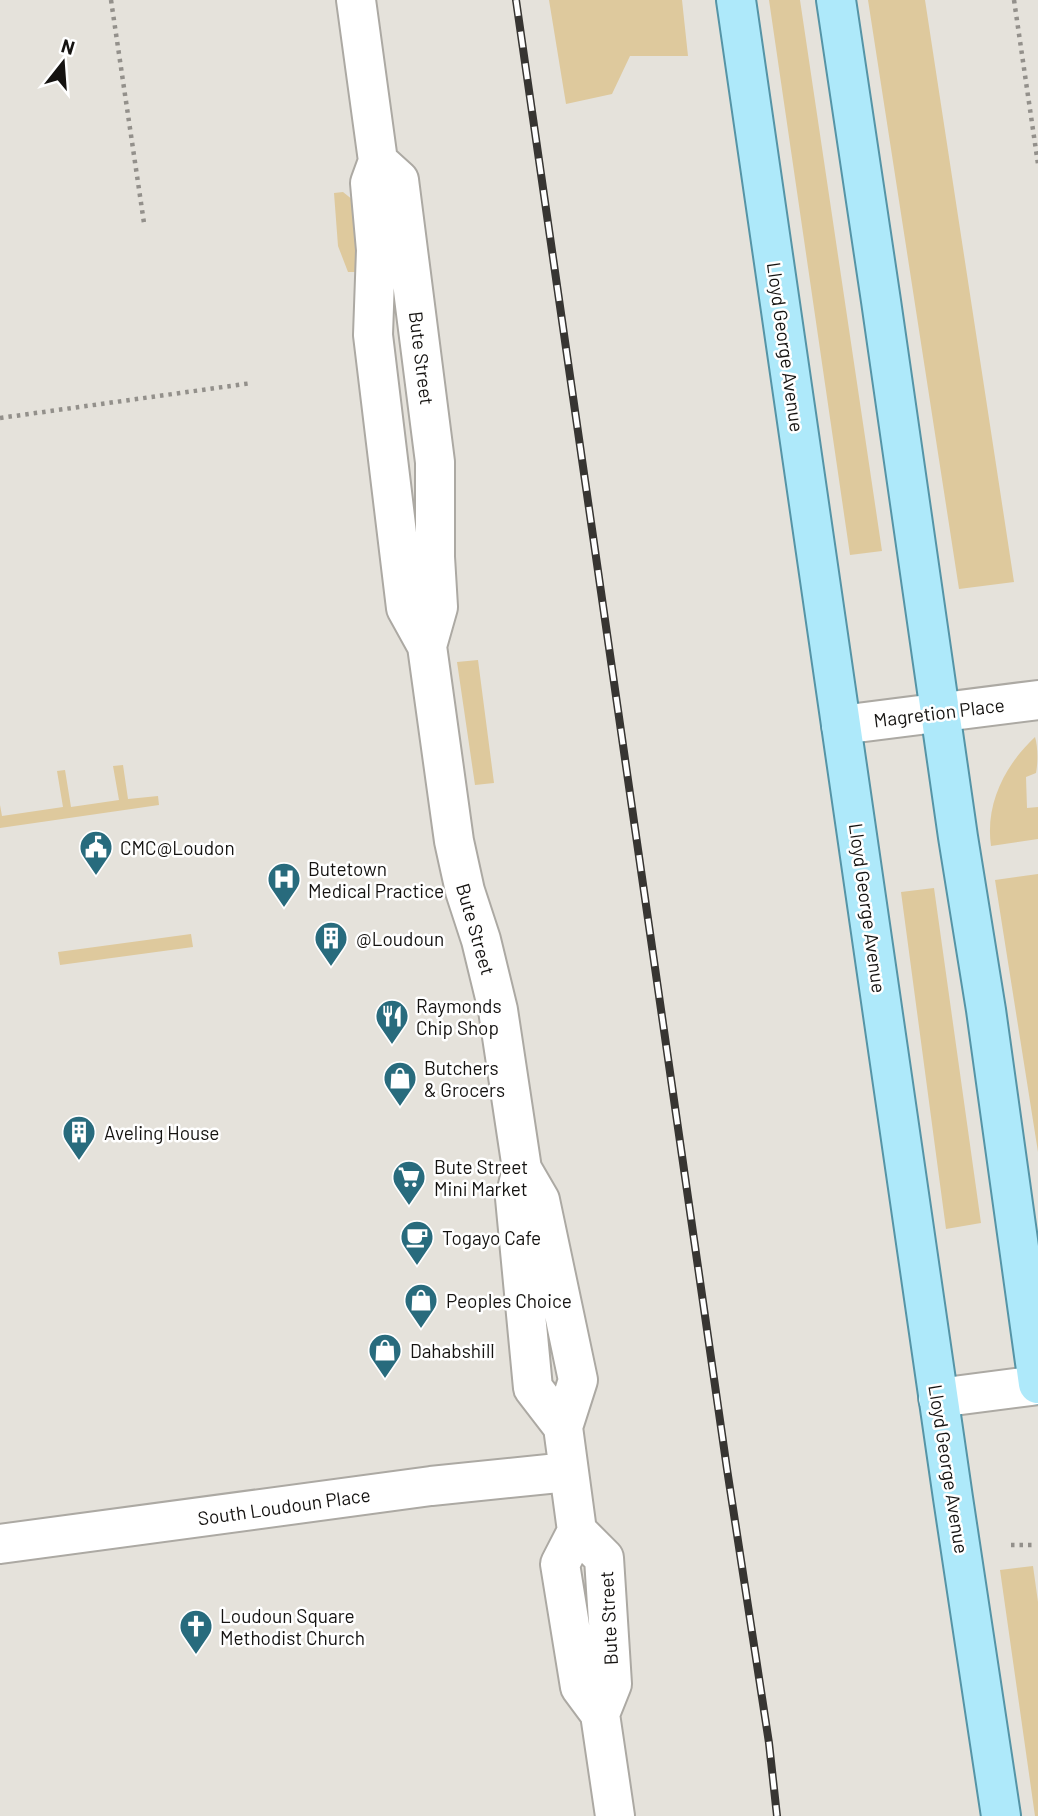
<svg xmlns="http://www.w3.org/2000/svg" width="1038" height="1816" font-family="Barlow,sans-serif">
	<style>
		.green { fill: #dec99d }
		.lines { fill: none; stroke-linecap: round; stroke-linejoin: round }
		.minor-casing { stroke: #aca9a3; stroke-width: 42 }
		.major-casing { stroke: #5594a6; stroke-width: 42 }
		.path { stroke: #93908b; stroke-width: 4.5; stroke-dasharray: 3.5 5; stroke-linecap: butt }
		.minor { stroke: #fff; stroke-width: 38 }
		.major { stroke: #aee9fa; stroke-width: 38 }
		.rail-casing { stroke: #373532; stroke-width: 8 }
		.rail { stroke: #fff; stroke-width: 5; stroke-dasharray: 16; stroke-linecap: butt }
		.labels { text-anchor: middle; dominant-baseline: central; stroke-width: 5; stroke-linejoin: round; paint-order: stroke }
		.street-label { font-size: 19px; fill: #151311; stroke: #fff }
		.poi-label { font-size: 19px; fill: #151311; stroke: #fff; text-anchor: start }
	</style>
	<rect width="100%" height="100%" fill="#e5e2db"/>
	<path class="green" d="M549,0H682L688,56H630L612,94L566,104Z
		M769,0H800L882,551L850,555Z
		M868,0H925L1014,582L959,589Z
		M343,192L358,204L359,272H348L338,246L334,193Z
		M478,660L494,783L475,785L457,662Z
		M1035,737C1038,746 1038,763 1036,773L1026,777L1027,808L1038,807V839L991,846C985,804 1005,765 1035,737Z
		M123,765L128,799L158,796L159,805L0,828V805L2,816L63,807L57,771L65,770L71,807L119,800L113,766Z
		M1038,874V1152L995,880Z
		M934,888L981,1223L946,1229L901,892Z
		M191,934L193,947L60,965L58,952Z
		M1033,1566L1038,1602V1816H1035L1000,1570Z"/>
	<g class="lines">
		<defs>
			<path id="minor" d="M356,0L378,161L370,183L376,250L373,335L406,608L427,646L438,607L435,557V462L399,180L378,161
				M427,646L454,841L465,891L481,940L498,1010L522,1169L540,1200L578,1380L563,1427L577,1531L560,1564L580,1687L600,1714L615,1816
				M841,725L1038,700
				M522,1169L515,1198L533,1388L563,1427
				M938,1398L1038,1385
				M577,1531L604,1558L612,1684L600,1714
				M0,1544L431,1486L568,1472"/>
			<path id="major" d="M736,0L953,1498L1001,1816
				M836,0L881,301L958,837L986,1010L1038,1384"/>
		</defs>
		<use href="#minor" class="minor-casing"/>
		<use href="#major" class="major-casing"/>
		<path class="path" d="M111,0L144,223
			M1014,0L1038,164
			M0,418L252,383
			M1011,1545H1032"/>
		<use href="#minor" class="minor"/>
		<use href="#major" class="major"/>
		<defs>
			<path id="rail" d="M516,0L727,1469L769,1743L777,1816"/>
		</defs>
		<use href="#rail" class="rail-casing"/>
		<use href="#rail" class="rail"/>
	</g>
	<defs>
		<symbol id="civic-pin" viewBox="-11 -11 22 30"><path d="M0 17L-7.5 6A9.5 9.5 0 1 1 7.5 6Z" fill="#286b7d" stroke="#fff"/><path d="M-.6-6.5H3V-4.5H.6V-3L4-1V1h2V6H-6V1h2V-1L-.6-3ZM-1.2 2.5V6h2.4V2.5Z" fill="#fff"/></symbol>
		<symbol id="hospital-pin" viewBox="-11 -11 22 30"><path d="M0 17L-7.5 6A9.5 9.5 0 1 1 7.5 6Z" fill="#286b7d" stroke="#fff"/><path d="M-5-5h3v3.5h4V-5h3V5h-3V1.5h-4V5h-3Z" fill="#fff"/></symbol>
		<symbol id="building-pin" viewBox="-11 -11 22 30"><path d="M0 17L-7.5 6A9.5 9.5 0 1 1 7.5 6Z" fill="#286b7d" stroke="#fff"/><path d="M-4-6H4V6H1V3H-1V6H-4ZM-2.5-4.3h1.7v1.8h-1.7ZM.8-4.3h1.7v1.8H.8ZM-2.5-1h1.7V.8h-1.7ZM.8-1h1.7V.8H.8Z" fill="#fff"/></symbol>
		<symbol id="restaurant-pin" viewBox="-11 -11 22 30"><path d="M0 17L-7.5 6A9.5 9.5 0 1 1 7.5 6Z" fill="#286b7d" stroke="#fff"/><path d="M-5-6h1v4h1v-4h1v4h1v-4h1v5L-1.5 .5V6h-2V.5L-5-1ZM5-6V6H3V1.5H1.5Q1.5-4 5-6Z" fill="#fff"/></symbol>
		<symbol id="shop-pin" viewBox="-11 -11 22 30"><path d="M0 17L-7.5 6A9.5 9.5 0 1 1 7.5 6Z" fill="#286b7d" stroke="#fff"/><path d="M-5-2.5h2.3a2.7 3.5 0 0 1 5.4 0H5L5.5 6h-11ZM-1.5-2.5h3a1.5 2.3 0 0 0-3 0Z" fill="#fff"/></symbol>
		<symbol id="supermarket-pin" viewBox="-11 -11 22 30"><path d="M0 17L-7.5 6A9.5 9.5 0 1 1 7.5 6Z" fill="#286b7d" stroke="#fff"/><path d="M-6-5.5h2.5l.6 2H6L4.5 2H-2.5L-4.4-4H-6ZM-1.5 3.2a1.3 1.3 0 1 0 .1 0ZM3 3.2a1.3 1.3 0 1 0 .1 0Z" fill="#fff"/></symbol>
		<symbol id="cafe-pin" viewBox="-11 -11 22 30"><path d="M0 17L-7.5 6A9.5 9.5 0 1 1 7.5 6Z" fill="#286b7d" stroke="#fff"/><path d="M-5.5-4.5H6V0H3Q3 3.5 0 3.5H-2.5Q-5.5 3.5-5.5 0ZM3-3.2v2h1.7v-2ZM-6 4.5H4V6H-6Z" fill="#fff"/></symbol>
		<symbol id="church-pin" viewBox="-11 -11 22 30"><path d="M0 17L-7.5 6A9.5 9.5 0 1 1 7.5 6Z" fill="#286b7d" stroke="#fff"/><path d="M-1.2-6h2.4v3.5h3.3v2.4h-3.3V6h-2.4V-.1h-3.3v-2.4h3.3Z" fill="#fff"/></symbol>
	</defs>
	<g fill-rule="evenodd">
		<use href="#civic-pin" x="77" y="828" width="38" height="52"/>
		<use href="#hospital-pin" x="265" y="860" width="38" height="52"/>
		<use href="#building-pin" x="312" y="919" width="38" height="52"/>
		<use href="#restaurant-pin" x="373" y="997" width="38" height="52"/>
		<use href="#shop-pin" x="381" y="1059" width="38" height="52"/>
		<use href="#building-pin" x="60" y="1113" width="38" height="52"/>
		<use href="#supermarket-pin" x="390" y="1158" width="38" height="52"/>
		<use href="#cafe-pin" x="398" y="1218" width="38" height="52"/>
		<use href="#shop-pin" x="402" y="1281" width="38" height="52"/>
		<use href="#shop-pin" x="366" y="1331" width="38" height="52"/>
		<use href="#church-pin" x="177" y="1607" width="38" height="52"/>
	</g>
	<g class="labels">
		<g class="street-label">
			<text transform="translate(786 347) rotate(82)">Lloyd George Avenue</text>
			<text transform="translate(422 358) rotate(83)">Bute Street</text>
			<text transform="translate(939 712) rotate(-7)">Magretion Place</text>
			<text transform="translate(868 908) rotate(82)">Lloyd George Avenue</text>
			<text transform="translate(476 929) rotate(74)">Bute Street</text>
			<text transform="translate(949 1469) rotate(81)">Lloyd George Avenue</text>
			<text transform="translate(284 1506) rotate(-8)">South Loudoun Place</text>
			<text transform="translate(608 1618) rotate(-93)">Bute Street</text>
		</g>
		<g class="poi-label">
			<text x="120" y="847">CMC@Loudon</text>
			<text x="308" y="868">Butetown<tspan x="308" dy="22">Medical Practice</tspan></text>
			<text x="356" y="938">@Loudoun</text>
			<text x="416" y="1005">Raymonds<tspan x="416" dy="22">Chip Shop</tspan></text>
			<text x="424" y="1067">Butchers<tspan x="424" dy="22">&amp; Grocers</tspan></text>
			<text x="104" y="1132">Aveling House</text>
			<text x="434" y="1166">Bute Street<tspan x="434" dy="22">Mini Market</tspan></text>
			<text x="442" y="1237">Togayo Cafe</text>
			<text x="446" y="1300">Peoples Choice</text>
			<text x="410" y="1350">Dahabshill</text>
			<text x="220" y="1615">Loudoun Square<tspan x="220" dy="22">Methodist Church</tspan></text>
		</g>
	</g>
	<g transform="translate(63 63) rotate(17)" stroke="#ffffff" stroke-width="5" paint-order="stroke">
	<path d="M0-5L12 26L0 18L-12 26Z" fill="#151311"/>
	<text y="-10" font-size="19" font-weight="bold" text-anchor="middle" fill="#151311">N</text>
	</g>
</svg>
